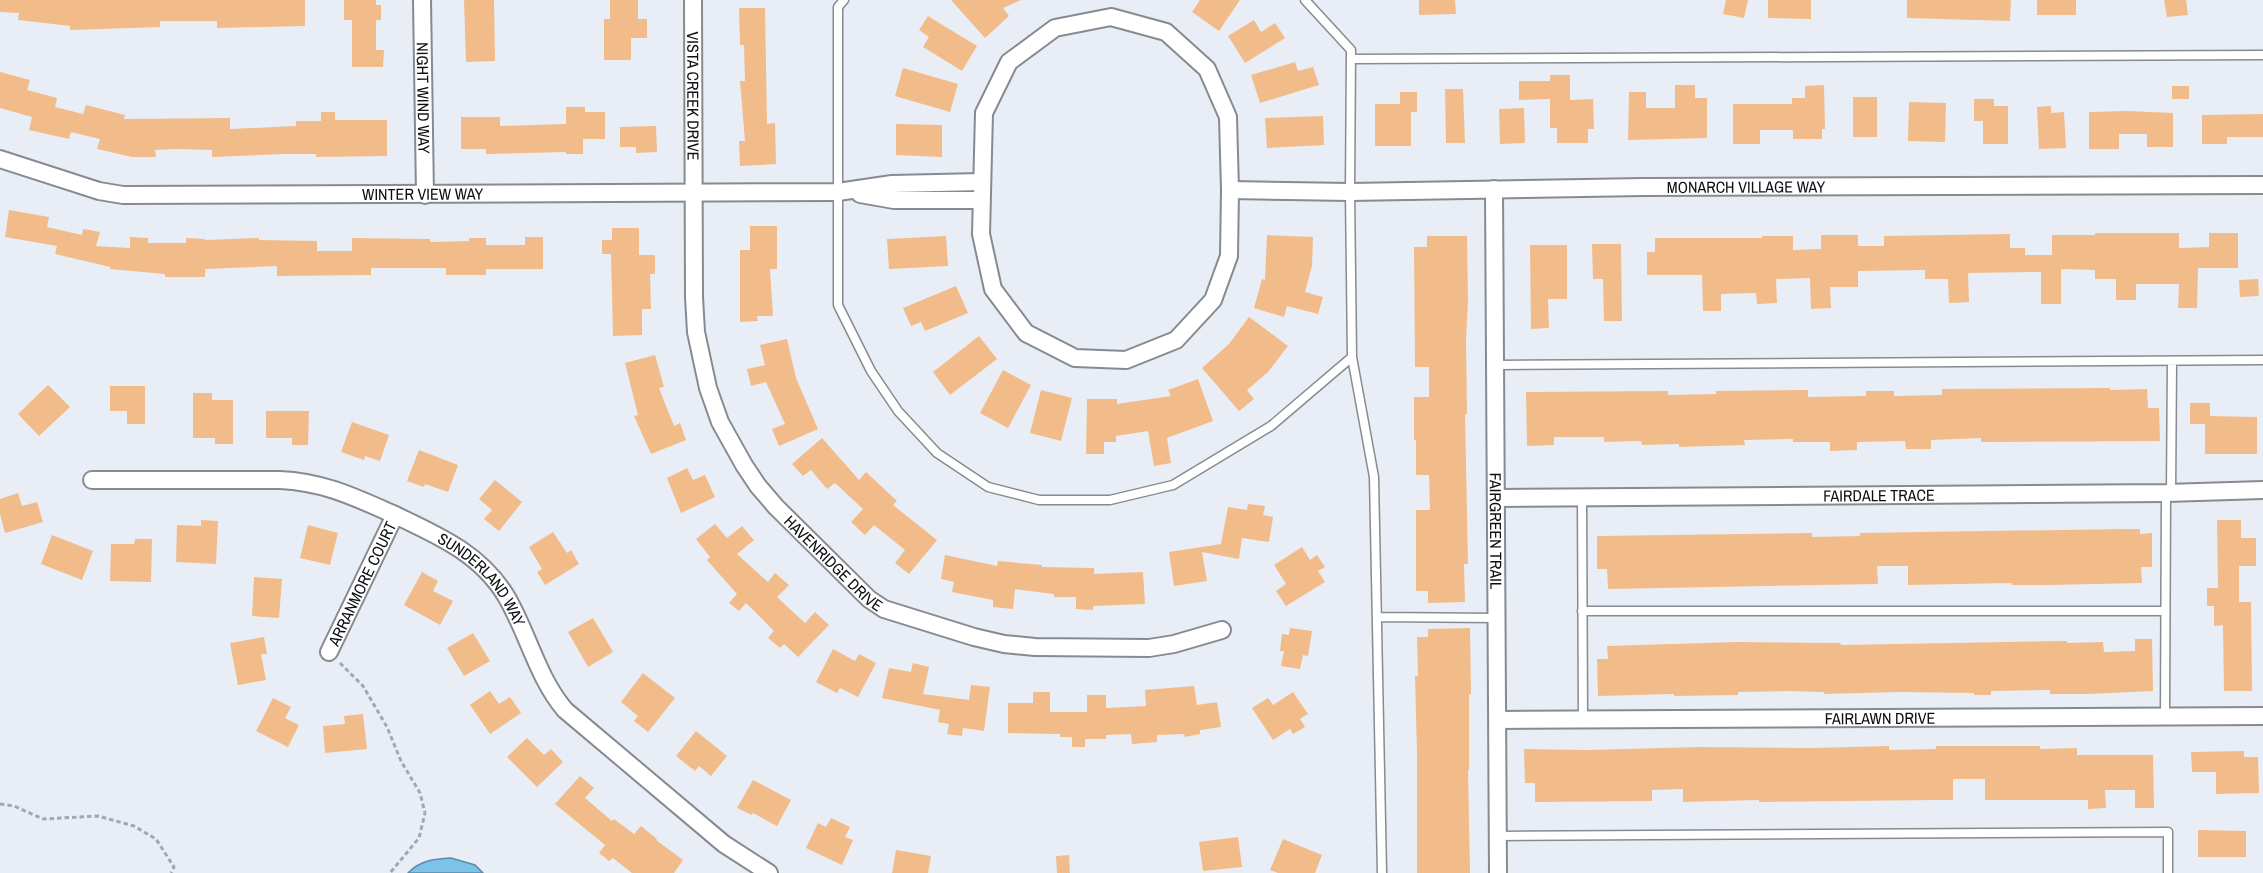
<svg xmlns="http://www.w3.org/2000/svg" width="2263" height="873" font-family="'Archivo Narrow',sans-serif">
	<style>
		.water { fill: #7cc3ea; stroke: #5b8da9; stroke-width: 1.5 }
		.building { fill: #f1bc89 }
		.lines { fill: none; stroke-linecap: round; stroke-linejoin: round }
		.service-casing { stroke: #868a91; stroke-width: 11 }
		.minor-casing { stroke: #868a91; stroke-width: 20 }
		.path { stroke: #a3a7ae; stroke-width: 3; stroke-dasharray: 4.5 3; stroke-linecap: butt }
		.service { stroke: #fff; stroke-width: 8 }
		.minor { stroke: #fff; stroke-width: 16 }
		.labels { text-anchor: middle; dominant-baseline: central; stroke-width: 4.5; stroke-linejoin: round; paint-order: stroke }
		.street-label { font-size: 16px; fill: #0d0e11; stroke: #f9fbfe }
	</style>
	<rect width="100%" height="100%" fill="#e9eef6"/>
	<path class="water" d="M451,858L475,865L483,873H408C420,860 435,859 451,858Z"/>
	<path class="building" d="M0,0H305V26L217,28V21H160V27L70,30V26L18,20L19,13L0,12Z
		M344,0H376V5H381V20H376V50H384L383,67H352V20H344Z
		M464,0H494L495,61L466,62Z
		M610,0H638V19H647V38H631V60H604V19H610Z
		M951,0H1021L1003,8L1009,16L985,38Z
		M1200,0H1240L1219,31L1192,12Z
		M1419,0H1455L1456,14L1419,15Z
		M1726,0H1748L1744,18L1723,14Z
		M1768,0H1811V19L1768,18Z
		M1907,0H2011L2010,21L1907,18Z
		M2037,0H2076V15H2037Z
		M2164,0H2186L2188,15L2167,17Z
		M739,8H765L767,124L775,123L776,164L740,166L739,141H745L740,81H745L744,45H740Z
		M928,16L977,46L962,71L923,47L929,37L919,30Z
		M1254,20L1261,32L1275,23L1285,38L1245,63L1228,36Z
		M1295,62L1298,71L1313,67L1319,85L1260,103L1251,75Z
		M903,68L958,84L950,112L895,96Z
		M0,72L30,80L27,90L57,98L55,107L83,114L86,105L125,115L124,119L230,118V129L296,126V121H321V112H335V120H387V156L316,157V154H283L212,157V150L177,149L155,150L156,157H132L97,149L100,139L71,132L69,139L29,130L32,117L0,108Z
		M1550,75H1570V100L1593,99L1594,129H1588V143H1557V128H1550V99L1519,100V81H1550Z
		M1675,85H1695V98H1707V138L1628,140L1629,92H1646V108H1675Z
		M1824,85L1825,129H1822V139H1793V130H1760V144H1733V104H1792V98H1805V86Z
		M2172,86H2189V99H2172Z
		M1445,89H1463L1465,143H1446Z
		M1400,92H1417V112H1411V146H1375V104H1400Z
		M1853,97H1877V137H1853Z
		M1974,99H1994V106H2008V144H1983V121H1974Z
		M1909,102L1946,103L1945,142L1908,141Z
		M2051,106V113L2064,112L2066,148L2039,149L2037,107Z
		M566,107H585V112H605V139H583V154H566V152L486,154V149H461V117H500V126L566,124Z
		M1524,108L1525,143L1500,144L1499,109Z
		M2127,111L2173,113V147H2147V134H2119V149H2089V112Z
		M2263,114V137H2227V144H2202V115Z
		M1323,116L1324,145L1267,148L1265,118Z
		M896,124L942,125V157L896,155Z
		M656,126L657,152L636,153V147H620V127Z
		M9,210L49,217L47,227L82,235L83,229L100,232L96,246L130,248V237L148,238V243H186V238L205,239V240L259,238V240L317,241V251H352V238L430,239V242L469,241V238H486V245H525V237H543V269H486V275H446V268H371V275L277,276V266L205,269V277H165V274L110,269V267L55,254L57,246L5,237Z
		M750,226H777V269H770L773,316H757L758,321L740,322V250H750Z
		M612,228H639V255H655V274H650L651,309H642V335L613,336L611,254H602V240H612Z
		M2095,233H2179V248L2209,247V233H2238V268H2198L2197,308H2178L2179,284H2136V300H2116V279H2095V270L2061,269V304H2041V272L1968,273L1969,302L1949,303L1948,279H1925V270L1858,271V287H1830L1831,308L1811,309L1810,278L1776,279L1777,303L1757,304L1756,293L1721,294V311H1703L1702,275H1647V252H1655V238H1762V236H1793V250L1821,249V235H1858V246H1884V236L2010,234V248H2025V255H2052V235H2095Z
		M1267,235L1313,237L1312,266L1305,292L1323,297L1318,314L1287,306L1284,317L1254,308L1262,279L1265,280Z
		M946,236L948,266L889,269L887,239Z
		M1427,236H1467L1468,301L1466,339L1467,414H1465L1468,564H1464L1465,602L1428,603V591H1416V510H1430L1429,475H1416V440H1414V397H1429V367H1415L1414,247H1427Z
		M1592,244H1621L1622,321H1604L1603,279H1593Z
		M1530,245H1567V299H1548L1549,328L1531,329Z
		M2258,279L2259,296L2240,297L2239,280Z
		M956,286L968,313L925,331L921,322L911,326L903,308Z
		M1249,317L1288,346L1268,372L1247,390L1254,399L1239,411L1202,368L1229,344Z
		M979,336L997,359L950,395L933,372Z
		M787,339L796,378L818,429L779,446L772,429L785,424L766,382L751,386L747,369L765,365L760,345Z
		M655,355L664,387L659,388L674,426L680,423L686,440L651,454L634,416L638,415L625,363Z
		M1003,370L1031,385L1008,428L980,413Z
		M1198,379L1213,421L1167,438L1171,463L1154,466L1148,431L1116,436V442H1104V454H1086L1087,399H1117V404L1171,396L1168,390Z
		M48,385L70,407L39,436L18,414Z
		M110,386H145V424H127V411H110Z
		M2110,388V390L2147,389L2148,408H2159L2160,441L1981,442V438L1931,440V449H1906L1905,441L1857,442V450L1830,451V442H1793V439L1744,440L1745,445L1679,447V444L1642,445L1641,441L1604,442V437H1554V445L1527,446L1526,392L1668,391V395L1716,394V391L1808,390V397L1866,396V391H1894V396L1942,395V389Z
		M1041,390L1072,398L1061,441L1030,433Z
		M193,393H212V400H233V444H215V438H193Z
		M2190,403H2210V416L2257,417V454H2205V424H2190Z
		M266,411H309L308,445H292V438H266Z
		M352,422L389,435L380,461L365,456L364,460L341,452Z
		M822,438L859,480L866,472L897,501L893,505L937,540L909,574L895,563L905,550L874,525L865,535L851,522L863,509L835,483L827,489L811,470L803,476L792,464Z
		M419,450L458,465L448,492L425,484L424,487L407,481Z
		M687,468L693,480L705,475L715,497L681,513L667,478Z
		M495,480L522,502L499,531L484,519L492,510L479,499Z
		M18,493L22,506L37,502L43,522L5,533L0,514V499Z
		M1248,504L1265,506L1263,515L1273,517L1269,542L1242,538L1239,559L1202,552L1207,581L1174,586L1169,552L1221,544L1228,507L1247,510Z
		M201,520L218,521L216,564L176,562L177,525L201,526Z
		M2217,520H2241V538H2256V566H2239V602H2251L2252,691H2224L2223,625L2214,626V606H2207V588H2218Z
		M715,524L727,538L742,526L754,540L737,554L768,582L775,573L789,585L777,597L805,623L815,612L829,625L798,657L784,644L780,648L768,638L774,631L746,603L739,611L729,603L737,594L707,560L710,557L696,539Z
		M308,525L338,533L330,565L300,558Z
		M2124,529H2140V534L2152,533V567H2141L2142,583L2049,585H2012L2011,583L1908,585V566H1877L1878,584L1608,589L1607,569H1597V536L1812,533V537L1860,536V533Z
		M553,532L567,553L571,550L579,564L545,585L537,572L542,569L529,547Z
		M52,535L93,551L82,580L41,564Z
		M135,539H152L151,582L110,581L111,544H134Z
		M1302,547L1310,560L1317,555L1325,567L1318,571L1325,582L1286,606L1276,591L1286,584L1274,565Z
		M945,555L997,566L998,561L1042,565V567L1094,568V574L1143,572L1145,604L1093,606V610L1076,609V597H1054V594L1015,589L1013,609L993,607V600L952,592L954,582L941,579Z
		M422,572L438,581L433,591L453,601L440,625L404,605Z
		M254,577L282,579L279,618L252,616Z
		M593,618L613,652L588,667L568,632Z
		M1290,628L1312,631L1308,656L1303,655L1300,669L1281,666L1284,651H1280L1282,634L1289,635Z
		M1470,628L1471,694H1469V770H1468L1470,873H1417V753L1415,676H1418L1417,637H1428V629Z
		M473,633L490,661L464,676L447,648Z
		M264,637L267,654H261L266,680L238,685L230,643Z
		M2135,639H2152L2153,691L2088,694H2050V690L1991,691V695H1974V693L1899,692L1824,694V692L1786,691L1738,692V695L1674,696V694L1598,696L1597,659H1608L1607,646L1737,642L1840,643L1841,645L2067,641V643L2103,642L2104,652L2135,651Z
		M833,649L855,661L859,654L876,663L858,697L840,688L837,693L816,682Z
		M913,663L929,667L923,694L969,700L971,685L990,687L984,731L963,728L962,736L947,734L949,724L938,722L940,710L882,698L889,668L911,672Z
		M643,673L675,698L648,732L634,721L638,716L621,702Z
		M1194,686L1197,705L1217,702L1221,727L1200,730V734L1185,737L1184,734L1157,735V742L1132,744L1131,734L1106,735V739H1085V747H1072V737H1060V734L1008,733V703H1033V692H1050V712H1087V695H1106V708L1146,706L1145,690Z
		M490,691L499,704L510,697L521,713L490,734L470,705Z
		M1293,692L1308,714L1300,719L1305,727L1293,734L1290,729L1273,740L1252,708L1268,698L1273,705Z
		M273,698L291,707L285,718L299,725L288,747L256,731Z
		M363,714L367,749L325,753L323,726L345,724L344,716Z
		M696,731L727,756L711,776L699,766L695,771L676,756Z
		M527,738L544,755L551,749L563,762L537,787L507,757Z
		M1889,746V750L1936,749V746H2040V749L2077,748V755H2153L2154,808H2135V790H2105L2106,808L2088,809V800H1985V779H1953V800H1937L1759,802V800L1683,802V789L1652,790V801L1535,802V783H1525L1524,749L1587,750L1700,747L1813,748Z
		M2244,751V757H2258L2259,793L2216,794V772H2192L2191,752Z
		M580,776L594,788L585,798L612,821L614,819L634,834L641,826L657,839L656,840L683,860L674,873H632L613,858L609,861L599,853L605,845L555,804Z
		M753,780L791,800L777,826L753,813L752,815L737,808Z
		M831,818L850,827L845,837L853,840L842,865L806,848L818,823L826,827Z
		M2198,830L2246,831V857H2198Z
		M1238,837L1242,867L1203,871L1199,842Z
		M1283,839L1322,855L1315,873H1278L1270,870Z
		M896,850L931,856L928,873H892Z
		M1069,855L1070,873H1057L1056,856Z"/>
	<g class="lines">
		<defs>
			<path id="service" d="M844,0L838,7V305L871,371L898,411L937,453L988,487L1039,500H1110L1173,485L1271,426L1352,357L1350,192L1351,50L1305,0
				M1351,59L2263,55
				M1352,357L1374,477L1382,873
				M1496,365L2263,360
				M2171,493L2172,361
				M1582,496L1583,720
				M1582,611H2165
				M1377,617L1497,618
				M2165,717L2166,493
				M1498,836L2168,832V873"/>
			<g id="minor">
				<path id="s1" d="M422,0L425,195"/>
				<path id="s2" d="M693,0L694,297L696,332L708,388L720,422L744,465L758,486L776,507L869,599L884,609L974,637L1004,644L1035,647L1149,648L1174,644L1222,630"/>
				<path d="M1111,17L1166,32L1207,69L1228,117L1230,190L1229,256L1213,300L1176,340L1126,360L1075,358L1026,333L993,289L981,234L984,113L1009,62L1055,28Z"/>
				<path id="s3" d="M0,159L99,191L123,195L838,192L892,184L981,182"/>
				<path id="s4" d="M1494,189L1498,873"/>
				<path id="s5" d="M1230,190L1350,192L1643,187L2263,185"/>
				<path d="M860,194L894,200H981"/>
				<path id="s6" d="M92,480H280C324,482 354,497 393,514C437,535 480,553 506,596C528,633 537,677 565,710L724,844L769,873"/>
				<path id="s7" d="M1497,498L2166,493L2263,490"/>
				<path id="s8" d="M329,652L395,515"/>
				<path id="s9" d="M1498,720L2263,716"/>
			</g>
		</defs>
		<use href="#service" class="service-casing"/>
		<use href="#minor" class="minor-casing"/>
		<path class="path" d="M340,663L363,686L387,727L401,761L420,793L425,813L419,838L390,873
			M0,804L14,806L43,819L98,816L134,826L156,839L174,867L171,873"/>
		<use href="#service" class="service"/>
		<use href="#minor" class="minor"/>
	</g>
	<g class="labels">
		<g class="street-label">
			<text stroke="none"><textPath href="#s1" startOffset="98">NIGHT WIND WAY</textPath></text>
			<text stroke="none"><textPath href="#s2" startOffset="96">VISTA CREEK DRIVE</textPath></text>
			<text stroke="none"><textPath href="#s5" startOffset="516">MONARCH VILLAGE WAY</textPath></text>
			<text stroke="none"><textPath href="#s3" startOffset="428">WINTER VIEW WAY</textPath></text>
			<text stroke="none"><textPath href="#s7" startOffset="382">FAIRDALE TRACE</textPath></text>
			<text stroke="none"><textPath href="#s4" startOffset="342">FAIRGREEN TRAIL</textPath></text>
			<text stroke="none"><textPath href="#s2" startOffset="608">HAVENRIDGE DRIVE</textPath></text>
			<text stroke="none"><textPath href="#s6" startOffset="420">SUNDERLAND WAY</textPath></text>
			<text stroke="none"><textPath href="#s8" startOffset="76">ARRANMORE COURT</textPath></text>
			<text stroke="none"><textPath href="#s9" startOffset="382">FAIRLAWN DRIVE</textPath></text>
		</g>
	</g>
</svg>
